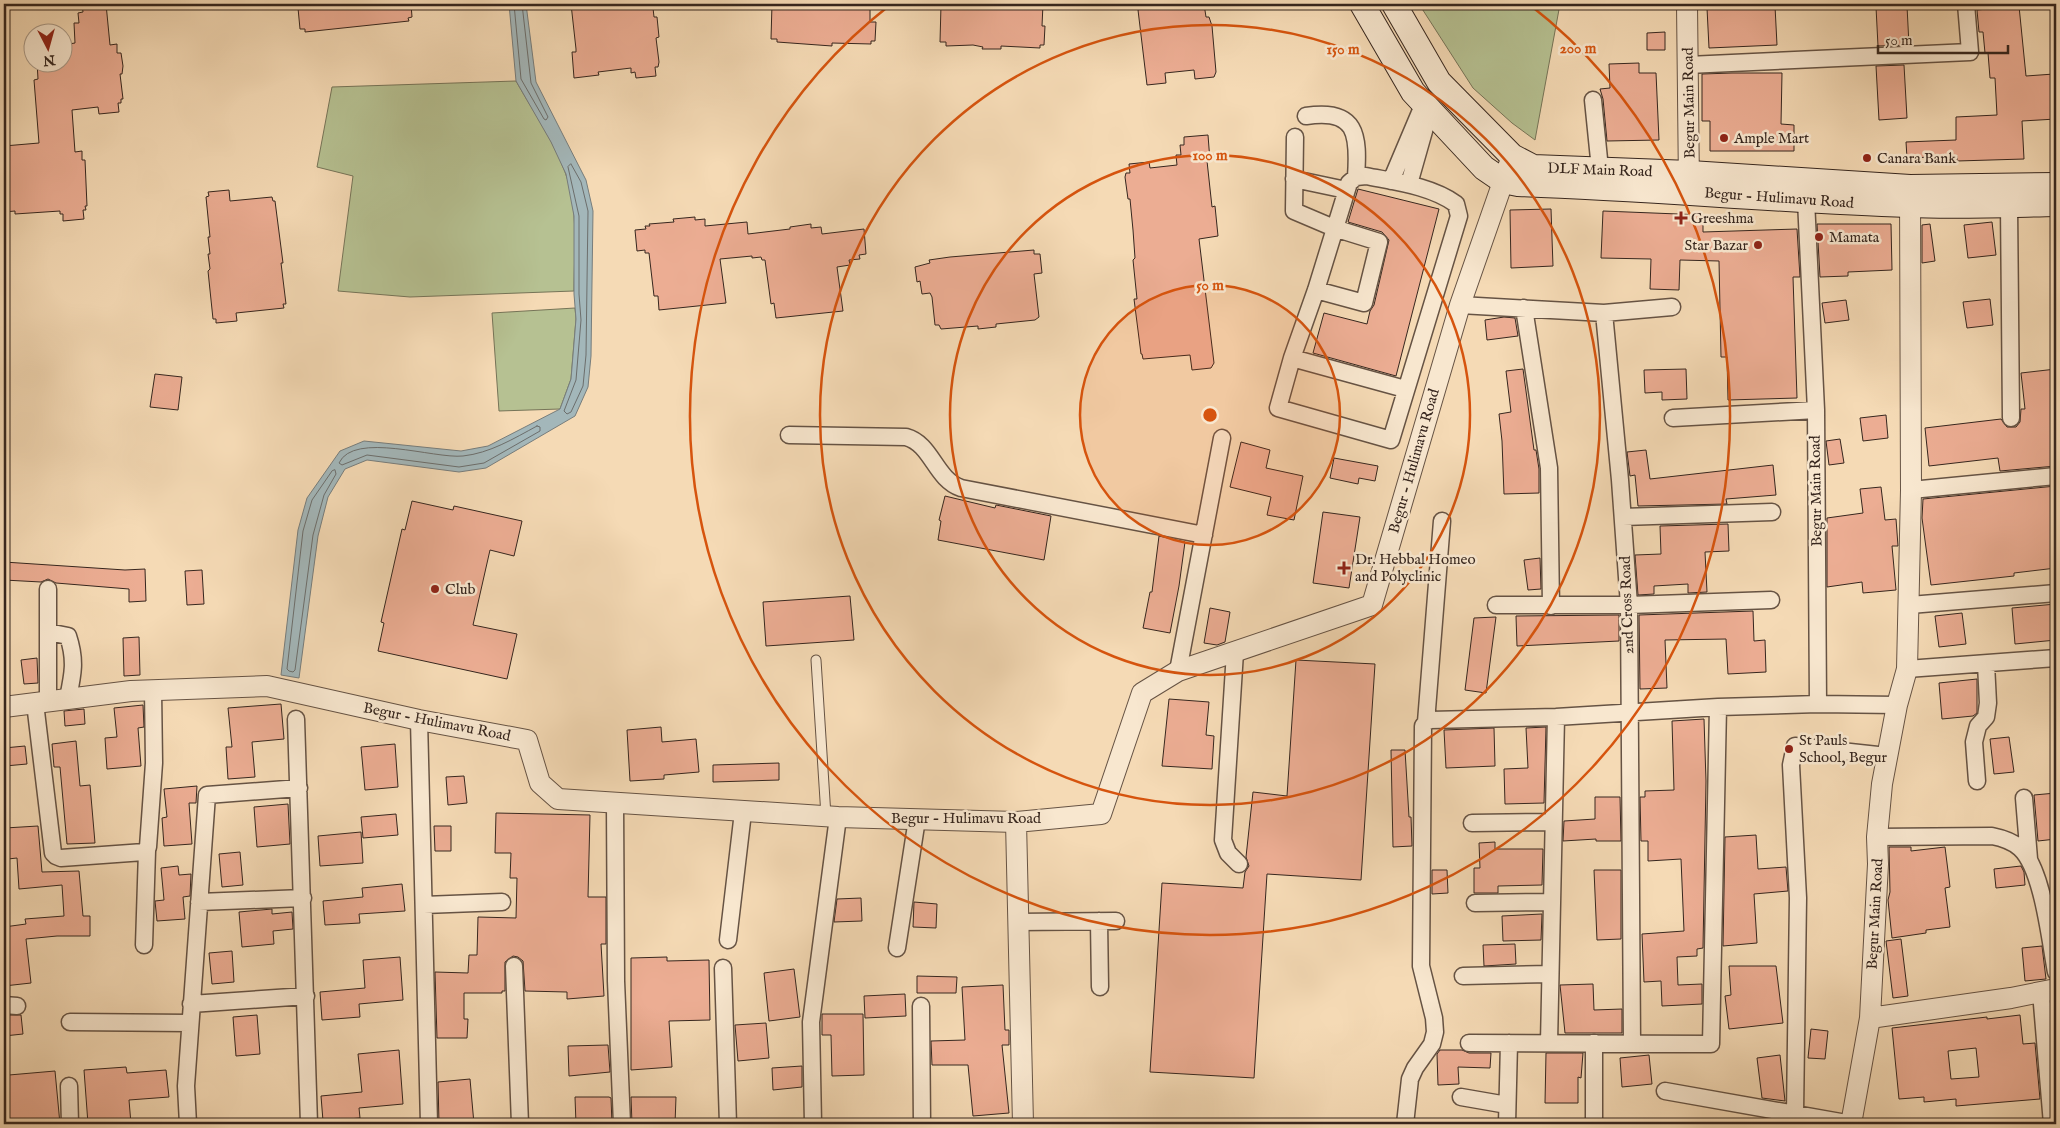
<svg xmlns="http://www.w3.org/2000/svg" width="2060" height="1128" font-family="'IM FELL English',serif">
	<style>
		.green { fill: #b6c192; stroke: #767458 }
		.water { fill: #a3b7ba; stroke: #777d7c }
		.lines { fill: none; stroke-linecap: round; stroke-linejoin: round }
		.shore { stroke: #6c6e6c; stroke-width: 1 }
		.building { fill: #ecad93; stroke: #36261e; fill-rule: evenodd }
		.service-casing { stroke: #665344; stroke-width: 11 }
		.minor-casing { stroke: #665344; stroke-width: 19 }
		.tertiary-casing { stroke: #665344; stroke-width: 22 }
		.secondary-casing { stroke: #36261e; stroke-width: 26 }
		.service { stroke: #f8e7cf; stroke-width: 9 }
		.minor { stroke: #f8e7cf; stroke-width: 16 }
		.tertiary { stroke: #f8e7cf; stroke-width: 20 }
		.secondary { stroke: #f8e7cf; stroke-width: 24 }
		.ring { fill: none; stroke: #d6540e; stroke-width: 2.5 }
		.poi-dot { fill: #8f2418; stroke: #f8e7cf; stroke-width: 2 }
		.labels { text-anchor: middle; dominant-baseline: central; stroke-width: 5; stroke-linejoin: round; paint-order: stroke }
		.street-label { font-size: 15px; fill: #36261e; stroke: #f8e7cf }
		.poi-label { font-size: 15px; fill: #36261e; stroke: #f8e7cf; text-anchor: start }
		.centre { fill: #d6540e; stroke: #f8e7cf; stroke-width: 2.5 }
		.ring-label { font-size: 15px; text-anchor: middle; font-weight: bold; fill: #d6540e; stroke: #f8e7cf; stroke-width: 5; stroke-linejoin: round; paint-order: stroke }
	</style>
	<rect width="100%" height="100%" fill="#f5dab5"/>
	<filter id="stains"><feTurbulence type="fractalNoise" baseFrequency=".004" numOctaves="4"/><feColorMatrix values="0 0 0 0 .2 0 0 0 0 .09 0 0 0 0 .02 0 0 0 .5 -.17"/></filter>
	<radialGradient id="worn" r=".72"><stop offset=".6" stop-color="#630" stop-opacity="0"/><stop offset="1" stop-color="#630" stop-opacity=".3"/></radialGradient>
	<path class="green" d="M1419,4H1560L1535,140L1512,123L1473,88Z
		M516,81C533,111 553,140 565,172C579,209 574,253 574,291L410,297L338,291L353,176L317,167L332,87Z
		M575,308L576,319L571,379L560,409L499,411L492,313Z"/>
	<path class="water" d="M509,4H526L536,82L586,180L593,211L591,356L588,387L575,416L486,468L459,472L367,460L345,469L328,497L318,536L299,678L281,675L298,530L307,498L340,451L364,441L461,451L488,446L560,409L571,379L576,319L574,294V216L566,174L551,142L516,81Z"/>
	<g class="lines">
		<path class="shore" d="M514,4L521,79L544,119L546,120L548,117L531,83L522,4
			M571,164L581,182L588,211L586,355L583,386L571,412L567,414L564,411L576,380L581,320L579,294V216L568,167Z
			M537,426L540,427V431L484,463L459,467L367,455L342,465L339,463C354,431 434,459 463,456C490,453 513,439 537,426Z
			M335,470L336,474L324,495L313,535L295,670L293,672L289,671L287,669L303,531L312,500L332,471Z"/>
	</g>
	<path class="building" d="M82,4H106L110,45L117,44V53H121L123,66L122,74H120L123,99H121V103H118L119,112L99,114L98,107L72,110L75,152L82,151V160H85L87,206H85L86,210H83L84,219L63,221V214H60V211L15,214V211L4,212V146L39,143L34,80L38,79L37,62H62V45L75,43L74,23H79L78,13L83,12Z
		M308,4H411L412,17L408,18L409,21L305,32V29H300L298,8L308,7Z
		M571,4H643V8H653L654,17H657L659,37L656,38L659,62L658,67H655L656,76L636,78L635,72L631,73V68L598,72L599,75L574,78L572,52H576V49Z
		M772,4H870V22H876L875,41H871V44L832,43V46L777,42V39H771Z
		M977,4H1043L1042,26H1045L1044,45H1040V48L1001,46V49H982L983,47L973,45L946,46V42H940L941,5L977,6Z
		M1140,4H1204L1206,17H1209L1212,26L1216,72L1214,77L1195,79L1194,70L1165,73L1166,83L1147,85L1138,10L1141,9Z
		M1775,6L1777,45L1709,48L1707,8Z
		M1907,6L1909,45L1878,46L1876,7Z
		M2019,6L2026,76L2054,74L2056,119L2022,121L2024,159L1957,161V156L1907,158L1906,142L1956,140V117L1997,115L1995,78H1990L1988,53H1985L1983,32H1979L1977,10Z
		M1665,32V50H1647V33Z
		M1639,63V73H1656L1659,140L1607,141L1603,99L1600,89L1610,88L1609,64Z
		M1904,65L1907,118L1879,120L1876,66Z
		M1732,73H1782L1781,124L1794,125V151H1710V121H1702V74Z
		M1208,135L1210,161H1207L1212,207L1215,206L1218,236L1199,239L1214,363L1211,368L1192,370L1190,355L1143,359L1142,354H1141L1134,299H1137L1133,260L1135,258L1133,230L1130,199H1128L1125,177L1126,173H1130L1129,164L1149,162L1150,168L1177,165L1176,155H1181L1180,145H1184V137Z
		M1358,189L1439,209L1396,376L1313,353L1324,313L1367,324L1370,311L1374,305L1389,240L1382,232L1348,222Z
		M229,190L230,201L272,197L273,201H275L283,263H281L286,304H283L284,308L236,313L237,321L216,323V319H213L208,271L210,269L208,254H210L208,237H210L206,197L209,196L208,192Z
		M1551,209L1553,266L1511,268L1510,210Z
		M1603,211L1703,215V232L1797,229L1800,277H1793L1797,398L1728,400L1727,357H1721L1719,261L1680,260L1679,290L1650,289L1651,259L1601,258Z
		M695,217V220L705,219V226L747,222L748,234L790,229V227L811,224V228L821,227L822,234L864,229L866,254L859,255L860,259L849,260L850,265L837,267L843,311L776,318L774,303L771,304L765,260H762L761,257L752,258V256L720,259L726,303L659,310L658,296H654L649,253H645V250L637,251L635,230L646,229L645,226H650L649,224L674,222L673,219Z
		M1992,222L1996,255L1968,258L1964,225Z
		M1817,224H1891L1892,270L1848,272V276L1820,277Z
		M1930,224L1935,261L1922,263V225Z
		M1034,250V254H1040L1042,273L1034,274L1039,317L1035,320L996,324V327L978,329V326L941,329L939,325H935L932,297L930,293L922,294L920,281L917,282L915,267L930,263L929,260L950,257Z
		M1990,299L1993,325L1967,328L1963,302Z
		M1846,300L1849,320L1825,323L1822,303Z
		M1504,317L1515,318L1518,336L1487,340L1485,320Z
		M1523,369L1534,450H1536L1539,469V493L1504,494L1502,441L1499,414L1511,412L1506,371Z
		M1686,369L1687,399L1662,400V392L1645,393L1644,370Z
		M2056,369V466L2000,471L1998,458L1929,466L1925,428L2001,419L2007,427H2016L2020,422L2021,409H2025L2021,373Z
		M155,374L182,377L178,410L150,407Z
		M1886,415L1888,438L1863,441L1860,418Z
		M1840,439L1844,463L1829,465L1826,441Z
		M1241,442L1270,450L1266,468L1303,476L1294,520L1267,515L1271,497L1230,487Z
		M1646,450L1650,479L1773,465L1776,495L1726,499L1727,504L1638,506L1635,475L1630,476L1627,452Z
		M1334,458L1378,466L1375,481L1359,478L1358,484L1330,478Z
		M2056,486V568L2014,573V576L1931,585L1922,518L1923,499Z
		M1881,487L1885,520L1896,519L1898,546H1892L1896,590L1863,593L1862,582L1827,587V518L1863,513L1860,489Z
		M945,496L995,508L996,505L1051,516L1044,560L938,540L941,521L939,520Z
		M412,501L453,510L454,506L522,521L514,556L490,550L473,625L517,634L507,679L378,651L384,623L381,622L402,529L405,530Z
		M1323,512L1360,517L1349,588L1313,583Z
		M1728,524L1729,551L1705,552L1707,592L1688,593V584L1654,586V594L1638,595L1635,555L1661,554L1660,526Z
		M1159,536L1185,542L1179,586L1170,633L1143,628L1150,592H1152Z
		M1540,558L1541,589L1528,590L1524,560Z
		M4,562L125,570L145,569L146,601L129,602V589L56,583L48,579L41,582L4,580Z
		M202,570L204,604L187,605L185,571Z
		M850,596L854,640L766,646L763,602Z
		M2056,604V640L2015,644L2012,608Z
		M1210,608L1230,612L1225,642L1217,645L1204,643Z
		M1753,611L1754,641L1765,640L1766,672L1728,674L1726,639L1665,640L1667,688L1640,689L1639,615Z
		M1962,613L1966,644L1939,647L1935,616Z
		M1619,615V641L1517,646L1516,616Z
		M1496,617L1486,693L1465,690L1474,618Z
		M139,637L140,675L124,676L123,638Z
		M37,658L38,683L24,684L21,660Z
		M1296,660L1375,664L1361,880L1267,874L1254,1078L1150,1072L1162,883L1243,888L1245,872L1249,866L1246,857L1253,792L1287,796Z
		M1977,679V713L1973,716L1942,719L1939,683Z
		M1169,699L1209,702L1206,735L1214,736L1212,769L1162,766Z
		M281,704L284,739L252,742L255,777L228,779L226,747H232L228,708Z
		M143,705L144,727L138,728L141,766L107,769L105,738L117,737L114,708Z
		M84,709L85,724L65,726L64,711Z
		M1704,719L1706,781L1703,948L1697,949V956L1677,957L1678,985L1702,984V1004L1662,1006L1661,981L1644,982L1642,934L1684,931L1681,859L1648,861V841H1641L1640,797H1645V791L1674,790L1672,721Z
		M661,727L662,742L696,739L699,772L664,775V779L630,781L627,730Z
		M1546,727L1544,803L1505,804L1504,769L1528,768L1526,728Z
		M1494,728L1495,766L1446,768L1444,730Z
		M2009,737L2014,772L1994,774L1990,739Z
		M76,741L80,786L90,785L95,843L67,844L60,767H54L52,744Z
		M395,744L398,787L365,790L361,747Z
		M25,746L27,764L5,766L4,748Z
		M1391,750H1405L1409,817H1411L1412,846L1393,847Z
		M779,763V780L713,782V765Z
		M464,776L467,803L448,805L446,777Z
		M197,786L196,803H189L192,844L164,846L162,818L167,817L164,789Z
		M2056,793V839L2038,841L2034,795Z
		M1595,797H1620L1621,841H1596V839L1563,841L1564,821L1595,819Z
		M288,804L290,844L257,847L254,807Z
		M496,813L590,815L588,897H606V944H601L604,996L567,999V992L525,991L523,961L518,957L513,956L505,962V991H502V993H464V1019H468L467,1038H437L435,972L468,973L469,955H477L478,917L516,918L517,878H510L511,853H495Z
		M396,814L398,835L363,838L361,817Z
		M38,826L42,872L79,871L83,916H90V936H57L26,939L31,983L4,986V927L26,924L25,919L64,916L62,885L19,889L17,858L8,859L5,828Z
		M434,826H451V851H435Z
		M361,832L363,863L320,866L318,836Z
		M1756,835L1758,869L1786,867L1788,891L1754,894L1757,943L1723,946L1725,837Z
		M1495,842V849H1543L1542,885L1498,886V893H1474V868H1480L1479,843Z
		M1889,847H1911V851L1945,847L1950,887L1945,888L1950,927L1926,930V933L1892,938L1888,900L1890,892Z
		M240,852L243,885L222,887L219,854Z
		M178,866L179,875L191,874L190,896L183,897L185,919L157,921L155,901L164,900L161,868Z
		M2021,866L2024,872L2025,885L1996,888L1994,869Z
		M1432,870H1447L1448,893L1432,894Z
		M1594,870H1621V939L1597,940Z
		M402,884L405,911L359,914L360,923L325,925L323,901L363,897L362,888Z
		M861,898L862,921L834,922L837,899Z
		M914,902L937,904L936,928L913,927Z
		M272,909V914L292,912L293,929L273,931L274,944L242,947L239,912Z
		M1542,914L1541,940L1503,941L1502,916Z
		M1901,939L1908,996L1893,998L1886,941Z
		M1515,944L1516,964L1484,966L1483,945Z
		M2042,946L2046,979L2025,981L2022,948Z
		M232,951L234,982L212,984L209,953Z
		M400,957L403,1000L359,1004L360,1017L322,1020L320,992L365,988L363,960Z
		M667,957V961L709,960L710,1020L669,1021L672,1067L631,1070V958Z
		M1729,966H1776L1783,1023L1729,1029L1725,996L1731,995Z
		M794,969L800,1017L769,1021L764,973Z
		M917,976L957,977L956,993H917Z
		M1593,984L1594,1010L1622,1009V1033H1565L1560,985Z
		M1003,985L1005,1030H1009V1045H1002L1009,1113L973,1116L968,1065H932L931,1041L965,1040L962,987Z
		M905,994L906,1016L865,1018L864,996Z
		M822,1014H863L864,1075L832,1076L831,1035H822Z
		M4,1015H21L23,1034L4,1036Z
		M257,1015L260,1054L236,1056L233,1017Z
		M2020,1015L2023,1044L2035,1043L2040,1099L1956,1106V1099L1924,1102V1097L1899,1099L1892,1028L1987,1017V1019ZM1976,1048L1979,1077L1951,1079L1948,1051Z
		M766,1023L769,1058L738,1061L735,1025Z
		M1811,1029L1828,1031L1825,1059L1808,1058Z
		M608,1045L610,1072L569,1076L568,1046Z
		M399,1050L403,1104L359,1108L360,1118L323,1121L321,1096L362,1092L358,1054Z
		M1440,1050H1462L1469,1053H1491L1490,1068L1458,1067L1459,1084L1438,1085L1437,1054Z
		M1546,1053H1583L1581,1078L1578,1077V1103H1545Z
		M1649,1055L1652,1084L1622,1087L1620,1058Z
		M1780,1055L1785,1101L1762,1098L1757,1058Z
		M802,1066V1087L773,1090L772,1068Z
		M126,1067L127,1073L166,1070L169,1097L129,1100L131,1124H88L84,1070Z
		M55,1071L60,1124H4V1079H9V1075Z
		M470,1079L474,1124H439L438,1082Z
		M575,1097H609L611,1098L612,1124H576Z
		M631,1097H676L675,1124H632Z"/>
	<g class="lines">
		<defs>
			<path id="service" d="M816,660L826,816"/>
			<path id="minor" d="M1688,65L1970,52L1966,4
				M1593,100L1600,169
				M1306,116C1357,108 1359,135 1356,177
				M1295,137L1294,211L1334,228L1379,242L1364,303L1316,290
				M1366,176C1396,182 1431,186 1456,204L1459,216L1391,440L1278,408L1292,358L1316,290L1349,183L1356,177Z
				M1294,179L1346,190
				M1391,181L1424,103
				M1409,184L1430,110
				M1806,200L1816,410L1818,704L1897,705
				M2009,205L2011,418
				M1460,305L1604,313L1620,480L1629,605L1632,1043
				M1524,308L1549,468L1551,606
				M1604,313L1672,307
				M1292,358L1405,389
				M1673,418L1816,410
				M789,435L906,437C932,444 935,479 961,488L1204,535
				M1911,490L2056,476
				M1623,517L1772,512
				M1496,605H1629L1771,600
				M1910,605L2056,593
				M48,632L68,636C76,660 73,674 68,698
				M1235,652L1223,840L1228,853L1239,864
				M1907,669L2056,658
				M1178,671L1222,438
				M48,701V589
				M35,703L53,853L56,856L61,858L144,852L148,847L154,763L153,690
				M296,719L309,1124
				M419,720L429,1124
				M1426,722L1430,720L1556,717L1718,707L1818,704
				M1977,781L1974,742L1978,726L1986,717L1988,703L1986,664
				M2024,798L2029,859
				M615,803L616,981L622,1124
				M1472,823L1553,822
				M1877,837L1992,836C2002,838 2012,841 2020,848C2043,869 2050,941 2056,972
				M199,902L303,898
				M1475,903L1552,902
				M424,905L502,902
				M1099,921L1100,987
				M1018,922L1116,921
				M728,940L743,812
				M144,945L147,851
				M897,948L917,819
				M514,966L520,1124
				M723,968L728,1124
				M1463,976L1550,974
				M2041,992L2052,1124
				M191,1004L306,996
				M4,1005L17,1006
				M921,1006L922,1124
				M70,1022L190,1023
				M1469,1043L1711,1044L1718,707
				M1549,1043L1556,717
				M1594,1043V1124
				M69,1086L70,1124
				M1665,1091L1852,1124
				M1461,1097L1507,1105
				M1795,1113L1798,898L1791,765L1795,746L1887,756
				M188,1124L186,1086L207,795L299,788
				M813,1124L811,1022L838,817
				M1405,1124L1410,1079L1415,1068L1432,1044L1435,1032L1434,1018L1421,966L1423,726L1426,722L1442,521
				M1507,1124L1509,1043"/>
			<path id="tertiary" d="M1687,4L1689,187
				M4,707L131,691L267,686L419,720L527,740L540,783L558,799L838,817L1016,822L1101,814L1142,693L1178,671L1372,605L1460,305L1512,156
				M1016,822L1023,1124
				M1870,1018L2011,998L2056,989
				M1851,1124L1870,1018L1878,864L1877,837L1882,784L1897,705L1907,669L1911,490L1910,191"/>
			<path id="secondary" d="M1362,4L1413,92L1484,168L1503,181L1518,184C1648,188 1778,201 1908,205C1958,207 2007,205 2056,204
				M1394,4L1439,82L1512,156L1533,167L1690,173L1910,187L2056,185"/>
		</defs>
		<use href="#service" class="service-casing"/>
		<use href="#minor" class="minor-casing"/>
		<use href="#tertiary" class="tertiary-casing"/>
		<use href="#secondary" class="secondary-casing"/>
		<use href="#service" class="service"/>
		<use href="#minor" class="minor"/>
		<use href="#tertiary" class="tertiary"/>
		<use href="#secondary" class="secondary"/>
	</g>
	<circle cx="1210" cy="415" r="130" fill="#d6540e" fill-opacity=".12"/>
	<g class="ring">
		<circle cx="1210" cy="415" r="130"/>
		<circle cx="1210" cy="415" r="260"/>
		<circle cx="1210" cy="415" r="390"/>
		<path d="M1530 5A520 520 0 1 1 890 5"/>
	</g>
	<g class="poi-dot">
		<circle cx="1724" cy="138" r="5"/>
		<circle cx="1867" cy="158" r="5"/>
		<path d="M1678.5 210.5h5v5h5v5h-5v5h-5v-5h-5v-5h5z"/>
		<circle cx="1819" cy="237" r="5"/>
		<circle cx="1758" cy="245" r="5"/>
		<path d="M1341.5 560.5h5v5h5v5h-5v5h-5v-5h-5v-5h5z"/>
		<circle cx="435" cy="589" r="5"/>
		<circle cx="1789" cy="749" r="5"/>
	</g>
	<g class="labels">
		<g class="street-label">
			<text transform="translate(1689 103) rotate(-91)">Begur Main Road</text>
			<text transform="translate(1600 170) rotate(2)">DLF Main Road</text>
			<text transform="translate(1779 198) rotate(4)">Begur - Hulimavu Road</text>
			<text transform="translate(1414 461) rotate(-74)">Begur - Hulimavu Road</text>
			<text transform="translate(1816 491) rotate(-91)">Begur Main Road</text>
			<text transform="translate(1627 605) rotate(-92)">2nd Cross Road</text>
			<text transform="translate(437 722) rotate(11)">Begur - Hulimavu Road</text>
			<text x="966" y="818">Begur - Hulimavu Road</text>
			<text transform="translate(1875 914) rotate(-87)">Begur Main Road</text>
		</g>
		<g class="poi-label">
			<text x="1734" y="138">Ample Mart</text>
			<text x="1877" y="158">Canara Bank</text>
			<text x="1691" y="218">Greeshma</text>
			<text x="1829" y="237">Mamata</text>
			<text x="1748" y="245" text-anchor="end">Star Bazar</text>
			<text x="1355" y="559">Dr. Hebbal Homeo<tspan x="1355" dy="17">and Polyclinic</tspan></text>
			<text x="445" y="589">Club</text>
			<text x="1799" y="740">St Pauls<tspan x="1799" dy="17">School, Begur</tspan></text>
		</g>
	</g>
	<circle cx="1210" cy="415" r="8" class="centre"/>
	<g class="ring-label">
		<text x="1578" y="53">200 m</text>
		<text x="1343" y="54">150 m</text>
		<text x="1210" y="160">100 m</text>
		<text x="1210" y="290">50 m</text>
	</g>
	<rect width="2060" height="1128" fill="none" stroke="#f5dab5" stroke-width="20"/>
	<rect x="5" y="5" width="2050" height="1118" fill="none" stroke="#36261e" stroke-width="2.5"/>
	<rect x="10" y="10" width="2040" height="1108" fill="none" stroke="#36261e"/>
	<g transform="translate(48 48) rotate(174)"><circle r="24" fill="#f8e7cf" stroke="#aa9a88"/>
	<path d="M0-4L9 19L0 12L-9 19Z" fill="#8f2418"/>
	<text y="-8" font-size="14" font-weight="bold" text-anchor="middle" fill="#36261e">N</text>
	</g>
	<path d="M1878 45v8h130v-8" fill="none" stroke="#36261e" stroke-width="2.5"/>
	<text x="1885" y="45" font-size="15" fill="#36261e" stroke="#f8e7cf" stroke-width="4" paint-order="stroke">50 m</text>
	<rect width="100%" height="100%" filter="url(#stains)"/>
	<rect width="100%" height="100%" fill="url(#worn)"/>
</svg>
